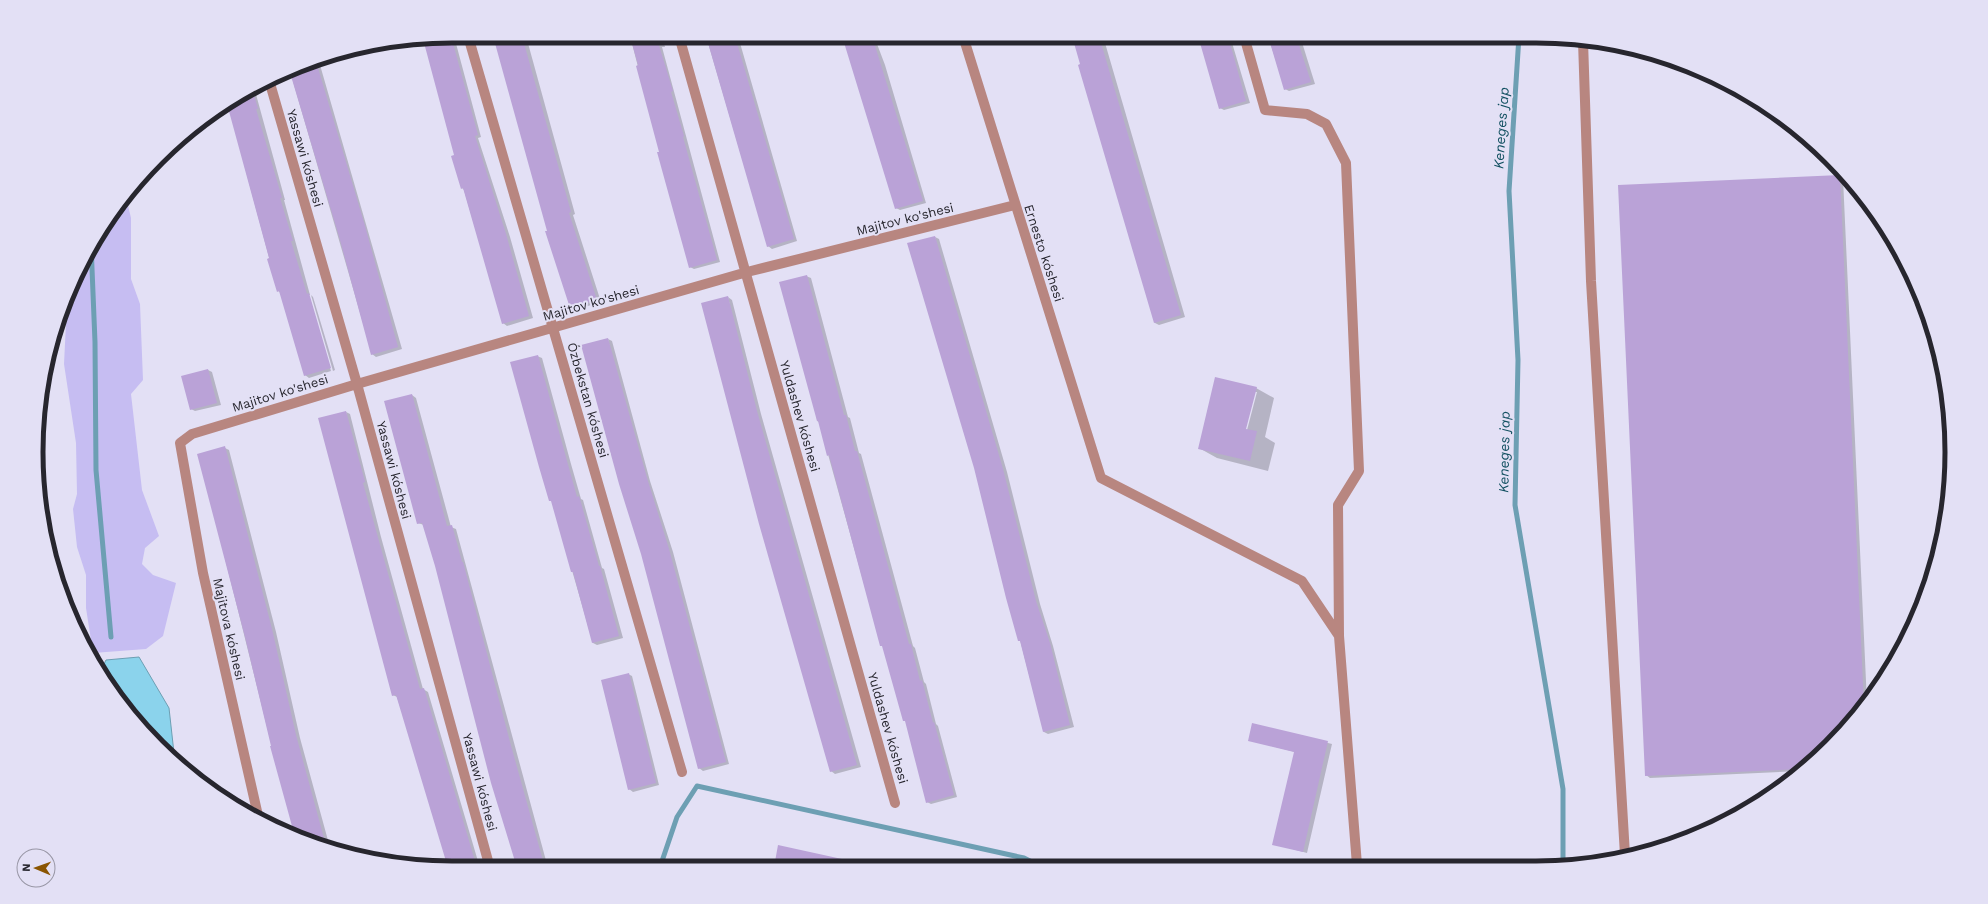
<svg xmlns="http://www.w3.org/2000/svg" width="1988" height="904" font-family="'Work Sans',sans-serif">
	<style>
		.green { fill: #c6bdf2 }
		.water { fill: #8bd3ec; stroke: #6d9fb3 }
		.shadow { fill: #0003; fill-rule: evenodd }
		.lines { fill: none; stroke-linecap: round; stroke-linejoin: round }
		.stream { stroke: #6d9fb3; stroke-width: 5 }
		.building { fill: #baa2d7 }
		.minor { stroke: #b88680; stroke-width: 10 }
		.labels { text-anchor: middle; dominant-baseline: central; stroke-width: 4; stroke-linejoin: round; paint-order: stroke }
		.street-label { font-size: 13px; fill: #27262e; stroke: #e3e0f5 }
		.water-label { font-size: 14px; font-style: italic; fill: #125061; stroke: #e3e0f5 }
		.rim { fill: none; stroke: #27262e; stroke-width: 5 }
	</style>
	<rect width="100%" height="100%" fill="#e3e0f5"/>
	<path class="green" d="M126,197L131,218V279L140,304L143,380L131,394L142,490L159,536L145,548L142,564L153,575L176,583L163,636L146,649L93,653L86,608V575L77,547L73,509L77,494L76,443L64,364L67,303L69,295L92,244Z"/>
	<path class="water" d="M139,657L169,708L175,762L139,726L100,672L106,660Z"/>
	<path class="shadow" d="M454,36L481,137L478,138L510,237L533,318L507,326L503,323L464,190L462,188L455,155L424,39Z
		M494,36H526L575,214L573,215L601,302L575,310L571,308Z
		M630,36H662L665,47H662L720,262L694,269L690,267Z
		M706,36H738L797,241L772,249L768,246Z
		M843,36H874L885,65L926,203L900,210L896,208Z
		M1073,36H1103L1185,317L1159,325L1155,323Z
		M1199,36H1230L1250,103L1224,110L1220,108Z
		M1268,36H1300L1315,84L1289,91L1285,89Z
		M318,58L402,349L376,357L372,354L290,71Z
		M254,87L285,200H284L310,295H309L331,371L309,378L305,375L281,293L278,291L228,104Z
		M1839,176L1843,178L1867,703L1800,771L1650,778L1646,775Z
		M935,237L939,239L1007,472L1040,604L1053,646L1074,727L1048,734L1044,732L975,467Z
		M806,276L811,278L848,417L850,418L859,453L861,454L913,646L915,648L924,682L926,684L936,724L938,726L957,797L931,804L927,802L906,722L883,646L881,645L819,422L817,421Z
		M311,295L313,297L335,370L333,371Z
		M728,297L732,300L761,414L861,767L835,774L831,771Z
		M608,339L612,341L650,481L673,552L729,764L703,771L699,768Z
		M537,356L542,358L571,464L581,499L583,500L602,568L604,569L623,638L597,645L593,643L512,363Z
		M208,370L212,372L221,405L195,411L191,409Z
		M1256,388L1274,398L1265,437L1275,443L1268,471L1217,458L1199,448ZM1255,392H1257L1246,434H1244Z
		M412,395L416,398L451,527L456,529L548,868H518L446,602L424,525L418,523Z
		M346,412L350,414L381,537L423,689L428,692L480,868H452L397,697L393,695Z
		M225,448L229,450L276,632L300,738L329,844H327L328,847L296,837L271,747H272L199,454Z
		M628,674L632,676L659,785L633,792L629,789Z
		M1253,724L1332,744L1307,853L1274,844L1295,752L1249,740Z
		M779,847L873,867H775Z"/>
	<g class="lines">
		<path class="stream" d="M1519,36L1509,191L1518,360L1515,505L1563,789V864
			M91,244L95,342L96,470L111,637
			M660,867L677,817L697,786L1024,858L1040,866"/>
	</g>
	<path class="building" d="M451,36L478,135L475,136L506,234L529,316L502,324L463,188L461,189L451,156L454,155L423,39Z
		M493,36H522L571,212L569,213L597,300L570,308L545,231H547Z
		M630,36H656L673,91L671,92L684,136L683,137L717,260L689,268L657,152H659L636,66L638,65Z
		M706,36H735L794,239L767,247Z
		M842,36H872L923,201L895,209Z
		M1072,36H1099L1181,315L1154,323L1078,65L1080,64Z
		M1198,36H1228L1246,101L1219,109Z
		M1268,36H1296L1311,82L1284,90Z
		M318,68L365,226L398,347L371,355L340,240L291,76Z
		M252,88L258,109H256L282,198H280L293,241H291L307,294L309,293L331,368L304,376L279,291L277,292L267,259L269,258L227,104Z
		M1840,175L1864,707L1803,769L1645,776L1618,185Z
		M935,236L1003,469L1036,601L1050,643L1070,725L1043,732L1020,641H1018L1006,598L974,468L907,243Z
		M807,275L844,415H846L855,451H857L909,644H911L920,681L922,680L933,723L934,722L954,795L926,803L905,721H903L882,646H880L829,455L827,456L818,421H817L779,282Z
		M728,296L757,411L857,765L830,772L759,524L701,303Z
		M608,338L647,478L669,549L726,762L698,769L641,554L619,484L581,345Z
		M538,355L567,461L577,497L579,496L599,566H600L619,636L592,643L573,572H571L551,501H549L539,467L510,362Z
		M208,369L217,403L190,410L181,376Z
		M1215,377L1257,387L1246,429L1257,431L1250,461L1198,449Z
		M412,394L447,526L452,525L462,562H463L510,742L545,868H517L491,783L435,566L422,523L417,524L384,401Z
		M346,411L365,482L363,483L377,534L420,689L424,688L477,868H448L396,695L392,696L318,418Z
		M225,446L272,629L296,735L325,842L317,844L295,837L270,746H271L245,637L197,454Z
		M629,673L656,783L628,790L601,680Z
		M1252,723L1328,741L1303,852L1272,845L1294,752L1248,741Z
		M778,845L851,861V867H774Z"/>
	<g class="lines">
		<path class="minor" d="M468,36L682,772
			M679,36L895,803
			M963,36L1101,478L1302,581L1339,636L1357,865
			M1244,36L1265,110L1307,114L1326,124L1346,163L1359,471L1338,505L1339,635
			M1583,41L1591,281L1625,855
			M269,80L357,384L490,868
			M259,820L203,573L180,443L192,434L357,384L747,272L1015,205"/>
	</g>
	<g class="labels">
		<g class="street-label">
			<text transform="translate(305 158) rotate(74)">Yassawi kóshesi</text>
			<text transform="translate(905 219) rotate(-14)">Majitov ko'shesi</text>
			<text transform="translate(1044 253) rotate(72)">Ernesto kóshesi</text>
			<text transform="translate(591 303) rotate(-16)">Majitov ko'shesi</text>
			<text transform="translate(280 393) rotate(-17)">Majitov ko'shesi</text>
			<text transform="translate(588 400) rotate(74)">Ózbekstan kóshesi</text>
			<text transform="translate(800 416) rotate(74)">Yuldashev kóshesi</text>
			<text transform="translate(394 470) rotate(75)">Yassawi kóshesi</text>
			<text transform="translate(229 629) rotate(77)">Majitova kóshesi</text>
			<text transform="translate(888 728) rotate(74)">Yuldashev kóshesi</text>
			<text transform="translate(480 782) rotate(75)">Yassawi kóshesi</text>
		</g>
		<g class="water-label">
			<text transform="translate(1501 128) rotate(-86)">Keneges jap</text>
			<text transform="translate(1504 452) rotate(-89)">Keneges jap</text>
		</g>
	</g>
	<path d="M0 0H1988V904H0ZM452 43H1536A409 409 0 0 1 1945 452V452A409 409 0 0 1 1536 861H452A409 409 0 0 1 43 452V452A409 409 0 0 1 452 43Z" fill="#e3e0f5" fill-rule="evenodd"/>
	<path class="rim" d="M452 43H1536A409 409 0 0 1 1945 452V452A409 409 0 0 1 1536 861H452A409 409 0 0 1 43 452V452A409 409 0 0 1 452 43Z"/>
	<g transform="translate(36 868) rotate(272)"><circle r="19" fill="#e3e0f5" stroke="#9896a5"/>
	<path d="M0-3L7 15L0 10L-7 15Z" fill="#8a5502"/>
	<text y="-6" font-size="11" font-weight="bold" text-anchor="middle" fill="#27262e">N</text>
	</g>
</svg>
